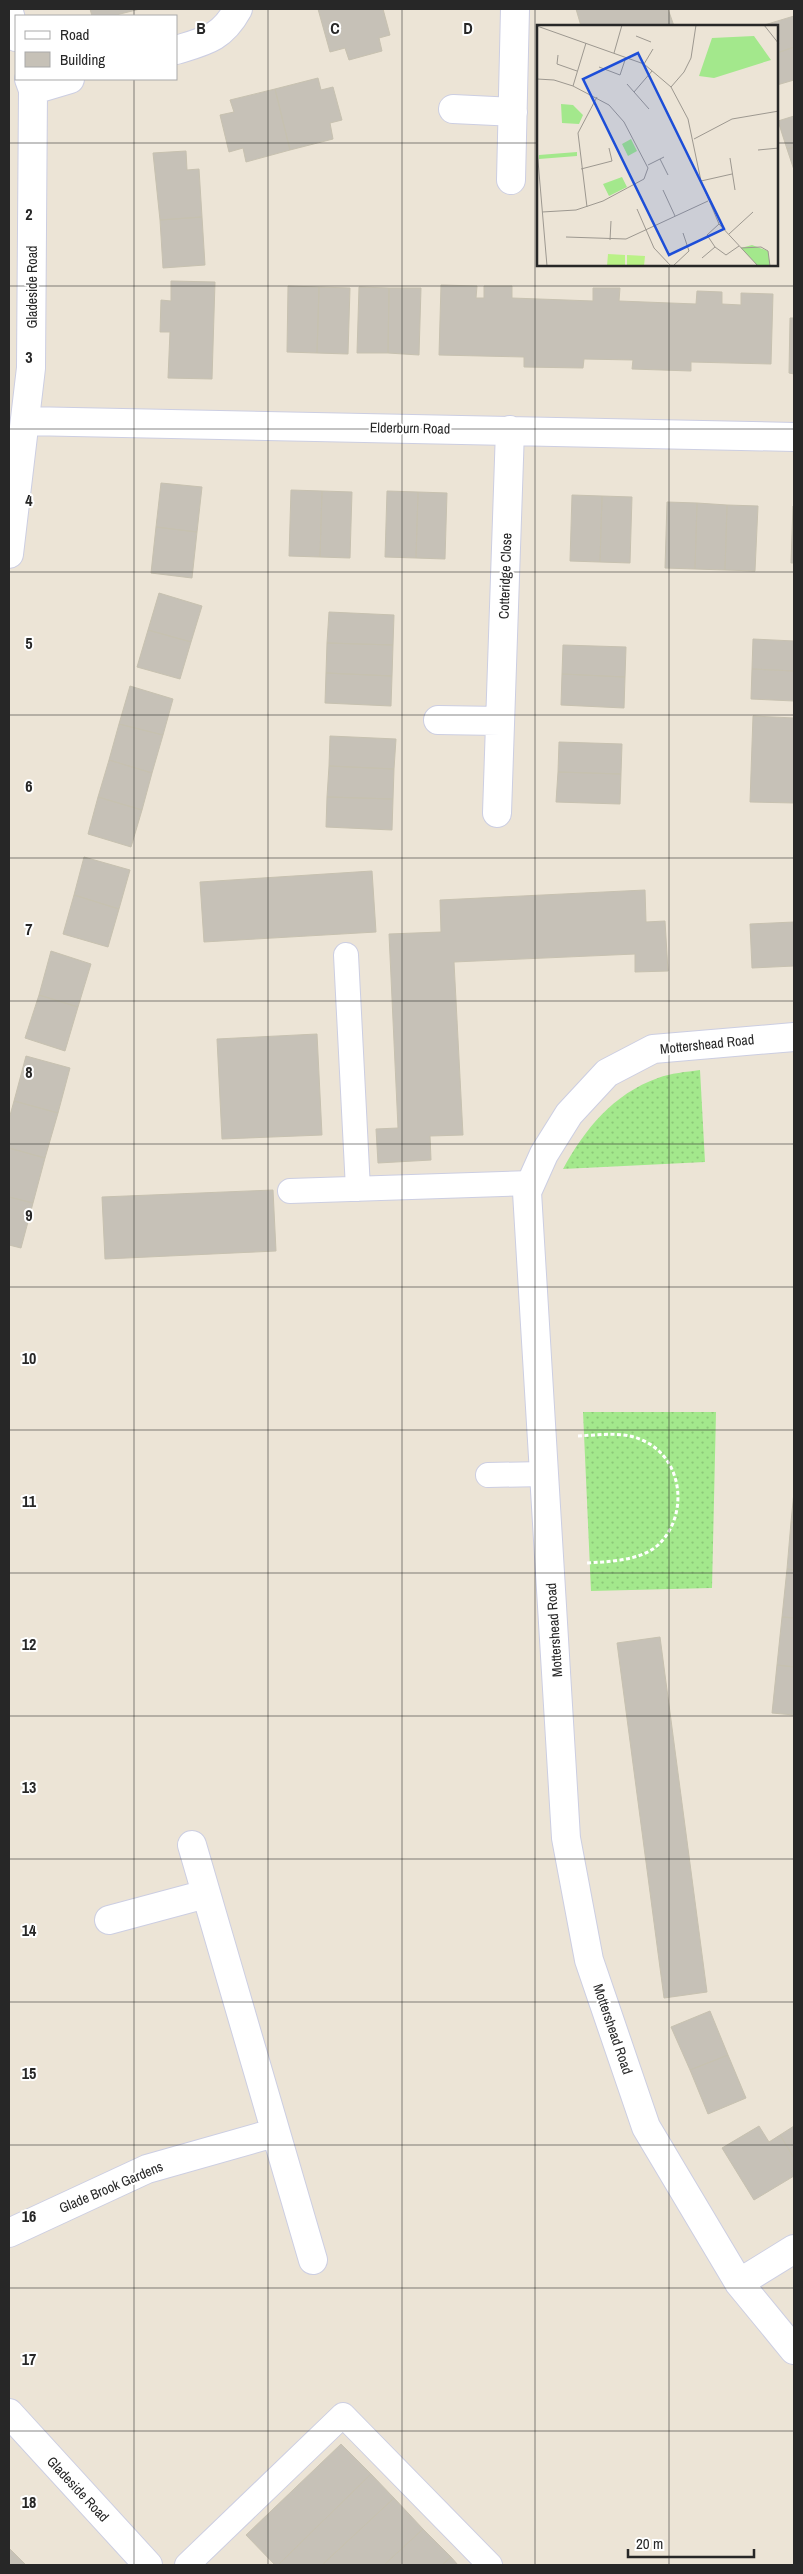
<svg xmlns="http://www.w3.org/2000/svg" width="803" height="2574" font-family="'Archivo Narrow',sans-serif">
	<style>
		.grass { fill: url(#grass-dots) }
		.building { fill: #c6c1b7; stroke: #c7c1b0 }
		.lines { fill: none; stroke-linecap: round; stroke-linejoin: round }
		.service-casing { stroke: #cccee2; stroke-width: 26 }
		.minor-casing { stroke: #cccee2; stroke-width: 30 }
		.path { stroke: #fff; stroke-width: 3; stroke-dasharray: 4 2.5; stroke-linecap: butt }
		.service { stroke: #fff; stroke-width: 24 }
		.minor { stroke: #fff; stroke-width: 28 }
		.grid { fill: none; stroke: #272727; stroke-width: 1; stroke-opacity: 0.55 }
		.labels { text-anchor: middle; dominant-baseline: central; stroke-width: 4; stroke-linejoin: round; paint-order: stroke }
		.street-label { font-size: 14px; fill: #272727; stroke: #fff }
		.inset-road { fill: none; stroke: #9d9890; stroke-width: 1 }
		.view { fill: #1d4ed8; fill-opacity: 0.15; stroke: #1d4ed8; stroke-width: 2.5 }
		.inset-edge { fill: none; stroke: #272727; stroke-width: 2.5 }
		.grid-label { font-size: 16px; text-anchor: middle; font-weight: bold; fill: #272727; stroke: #fff; stroke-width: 4; stroke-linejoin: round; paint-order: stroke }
	</style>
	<defs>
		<pattern id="grass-dots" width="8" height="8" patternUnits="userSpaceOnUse" patternTransform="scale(1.25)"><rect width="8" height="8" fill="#a3e88c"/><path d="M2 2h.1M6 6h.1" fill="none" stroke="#8cc779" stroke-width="1.8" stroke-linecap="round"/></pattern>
	</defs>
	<rect width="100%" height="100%" fill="#ece4d6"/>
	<path class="grass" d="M700,1070L705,1162L563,1169C585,1129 613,1094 658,1078C671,1073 686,1072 700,1070Z
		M583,1412H716L712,1588L591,1591Z"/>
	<path class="building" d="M90,9H140L112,16H92Z
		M318,9H383L390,35L379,38L382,51L349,60L345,48L330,52Z
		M576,9H668L674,26H581Z
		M794,16V47L777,53V26H761Z
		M794,47V80L777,85V53Z
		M318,78L321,90L333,87L342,120L330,123L333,139L290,150L275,89Z
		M275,89L290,150L246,162L243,148L229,152L220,115L234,112L230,100Z
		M794,116V147L787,149L778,121Z
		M794,147V170L787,149Z
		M186,151L187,170L199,169L202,217L160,220L153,153Z
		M202,217L205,265L163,268L160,220Z
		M171,281L215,282L212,379L168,378L170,332H160L161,300L171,301Z
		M441,285L477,286L476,298H484V286H512V298L593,301V288H620L619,301L696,304L697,291L722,292V304L741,305V293L773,294L771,364L691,362V371L632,369L633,360L584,359L583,368L524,367V357L439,355Z
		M288,286L319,287L317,353L287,352Z
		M319,287L350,288L348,354L317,353Z
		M359,287L389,288L388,353H357Z
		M389,288H421L419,355L388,353Z
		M790,318H794V374L789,373Z
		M161,483L202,487L197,532L156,527Z
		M291,490L322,491L320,557L289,556Z
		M322,491L352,492L350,558L320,557Z
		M387,491L418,492L416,558L385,557Z
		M418,492L447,493L445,559L416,558Z
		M572,495L602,496L600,562L570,561Z
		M602,496L632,497L630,563L600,562Z
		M667,502L697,503L695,569L665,568Z
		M697,503L727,505L725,570L695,569Z
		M727,505L758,506L755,571L725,570Z
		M793,506H794V563H791Z
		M156,527L197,532L192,578L151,573Z
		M159,593L202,606L191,642L148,630Z
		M329,612L394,615L393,645L327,643Z
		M148,630L191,642L180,679L137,667Z
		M753,639L794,641V671L752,669Z
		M327,643L393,645L392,676L326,673Z
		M563,645L626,647L625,677L562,674Z
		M752,669L794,671V701L751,699Z
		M326,673L392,676L391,706L325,703Z
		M562,674L625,677L624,708L561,705Z
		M130,686L173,699L163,735L119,724Z
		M753,716L794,718V803L750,802Z
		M119,724L163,735L152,773L109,760Z
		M330,736L396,739L394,769L329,766Z
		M559,742L622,744L621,774L558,772Z
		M109,760L152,773L142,810L98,797Z
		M329,766L394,769L393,799L327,797Z
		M558,772L621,774L620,804L556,802Z
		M98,797L142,810L131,847L88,834Z
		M327,797L393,799L392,830L326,827Z
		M84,857L130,870L119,909L74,895Z
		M372,871L376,932L204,942L200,882Z
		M645,890L646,922L665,921L668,971L635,972V954L454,962L463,1135L430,1136L431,1160L378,1163L376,1129L398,1128L389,934L441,932L440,900Z
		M74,895L119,909L108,947L63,934Z
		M794,922V966L752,968L750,924Z
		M51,951L91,964L78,1007L39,995Z
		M39,995L78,1007L65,1051L25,1038Z
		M317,1034L322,1135L222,1139L217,1039Z
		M26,1056L70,1068L58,1113L14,1101Z
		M14,1101L58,1113L45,1158L9,1148V1119Z
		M9,1148L45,1158L33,1203L9,1197Z
		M273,1190L276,1251L105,1259L102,1197Z
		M9,1197L33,1203L21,1248L9,1245Z
		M794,1492V1522H791Z
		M791,1522H794V1570L787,1569Z
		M787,1569L794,1570V1618L782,1617Z
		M782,1617L794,1618V1667L777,1665Z
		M660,1637L707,1992L664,1998L617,1643Z
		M777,1665L794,1667V1715L772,1713Z
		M710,2011L728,2055L690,2070L671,2027Z
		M728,2055L746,2098L708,2114L690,2070Z
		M759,2126L769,2142L780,2135L794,2158V2176L754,2200L722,2148Z
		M794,2126V2158L780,2135Z
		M341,2444L371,2474L278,2565H275L246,2535Z
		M371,2474L394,2498L322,2565H278Z
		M394,2498L423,2529L384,2565H322Z
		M423,2529L451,2557L442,2565H384Z
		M9,2548L26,2565H9Z
		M451,2557L458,2565H442Z"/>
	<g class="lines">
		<defs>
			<path id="service" d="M346,955L358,1189
				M290,1191L531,1183
				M488,1475L544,1474
				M187,2565L343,2415L490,2565"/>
			<path id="minor" d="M9,12L16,37
				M176,50C206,41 222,38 238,9
				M33,90L70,79
				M453,109L513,112
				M511,180L515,9
				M25,421L794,437
				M9,554L31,368L33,90L29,79
				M438,720L500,721
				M497,813L510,430
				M794,1037L653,1049L607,1073L569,1114L544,1154L527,1192L566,1838L589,1960L646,2127L739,2283L794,2350
				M192,1845L313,2260
				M109,1920L206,1894
				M9,2233L147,2169L274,2133
				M739,2283L794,2249
				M9,2413L148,2565"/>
		</defs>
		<use href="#service" class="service-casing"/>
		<use href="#minor" class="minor-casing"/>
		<path class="path" d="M578,1436C599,1435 623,1431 642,1440C684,1458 689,1516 658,1545C641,1561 606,1562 585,1563"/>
		<use href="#service" class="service"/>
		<use href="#minor" class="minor"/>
	</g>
	<path class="grid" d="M134,9V16M268,9V2565M402,9V2565M535,9V2565M669,9V26M134,79V2565M9,143H538M777,143H794M669,265V2565M9,286H794M9,429H794M9,572H794M9,715H794M9,858H794M9,1001H794M9,1144H794M9,1287H794M9,1430H794M9,1573H794M9,1716H794M9,1859H794M9,2002H794M9,2145H794M9,2288H794M9,2431H794"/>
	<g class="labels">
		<g class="street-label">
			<text transform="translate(32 287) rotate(-90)">Gladeside Road</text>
			<text transform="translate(410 428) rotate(1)">Elderburn Road</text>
			<text transform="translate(505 576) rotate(-88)">Cotteridge Close</text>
			<text transform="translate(707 1044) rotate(-6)">Mottershead Road</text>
			<text transform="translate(554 1630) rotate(-94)">Mottershead Road</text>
			<text transform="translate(613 2029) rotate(71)">Mottershead Road</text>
			<text transform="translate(111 2187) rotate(-23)">Glade Brook Gardens</text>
			<text transform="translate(78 2489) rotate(47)">Gladeside Road</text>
		</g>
	</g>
	<g transform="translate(537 25)">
		<rect width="241" height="241" fill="#ece4d6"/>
		<path d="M94,114L100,126L91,131L85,119ZM40,127V131L2,134V130ZM215,220L231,226L233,241H221L204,223Z" fill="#a3e88c"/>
		<path d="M217,11L234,35L177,53L162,51L175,13ZM24,79L36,80L46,90L42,99L25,98ZM85,152L90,162L72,171L66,159Z" fill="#a3e88c"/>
		<path d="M71,229L88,230V241H70ZM90,230L108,231L107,241H90Z" fill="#baf187"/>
		<path class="inset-road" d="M227,0L242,19M0,1L107,39L134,62L151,94L164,156L182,199L221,241M99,11L114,17M77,28L85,0M21,30L20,39L40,46M107,39L116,24M62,42L83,50L89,32M0,54L17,55L36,61L72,80L87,97L111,143L107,154L66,176L39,185L5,187M90,59L112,84M36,61L49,18M134,62L147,47L154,33L159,0M97,67L115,46M157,114L195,94L242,86M0,124L10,241M221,125L242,123M193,133L198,165M123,134L131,150M111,140L127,132M44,144L75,136L72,123M164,156L195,149M126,165L138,191M50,182L41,108L60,72M100,184L117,223L134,241M182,199L170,210L178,222L189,230L202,221M192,209L216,187M29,212L89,214L171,176M73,215L74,196M204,223L224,222L231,226L233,241M165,233L178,222M136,241L152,226L146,208"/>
		<path class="view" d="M101,28L187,204L132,230L46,54Z"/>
		<rect width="241" height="241" class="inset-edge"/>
	</g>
	<g class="grid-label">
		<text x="201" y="34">B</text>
		<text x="335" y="34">C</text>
		<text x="468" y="34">D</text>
		<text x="29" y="220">2</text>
		<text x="29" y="363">3</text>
		<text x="29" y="506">4</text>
		<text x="29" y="649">5</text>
		<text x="29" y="792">6</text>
		<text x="29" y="935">7</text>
		<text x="29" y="1078">8</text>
		<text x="29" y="1221">9</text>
		<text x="29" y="1364">10</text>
		<text x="29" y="1507">11</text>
		<text x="29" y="1650">12</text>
		<text x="29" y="1793">13</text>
		<text x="29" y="1936">14</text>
		<text x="29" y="2079">15</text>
		<text x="29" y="2222">16</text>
		<text x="29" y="2365">17</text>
		<text x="29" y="2508">18</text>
	</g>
	<rect width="803" height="2574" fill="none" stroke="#272727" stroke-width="20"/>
	<rect x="15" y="15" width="162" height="65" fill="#ffffff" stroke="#a9a9a9"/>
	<rect x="25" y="31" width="25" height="8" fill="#ffffff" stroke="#a9a9a9"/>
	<text x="60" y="40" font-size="15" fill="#272727">Road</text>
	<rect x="25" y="52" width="25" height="15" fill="#c6c1b7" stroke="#a9a9a9"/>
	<text x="60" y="65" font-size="15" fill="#272727">Building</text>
	<path d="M628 2549v8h126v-8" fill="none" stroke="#272727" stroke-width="2.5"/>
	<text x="636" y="2549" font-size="15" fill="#272727" stroke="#ffffff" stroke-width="4" paint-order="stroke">20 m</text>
</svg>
